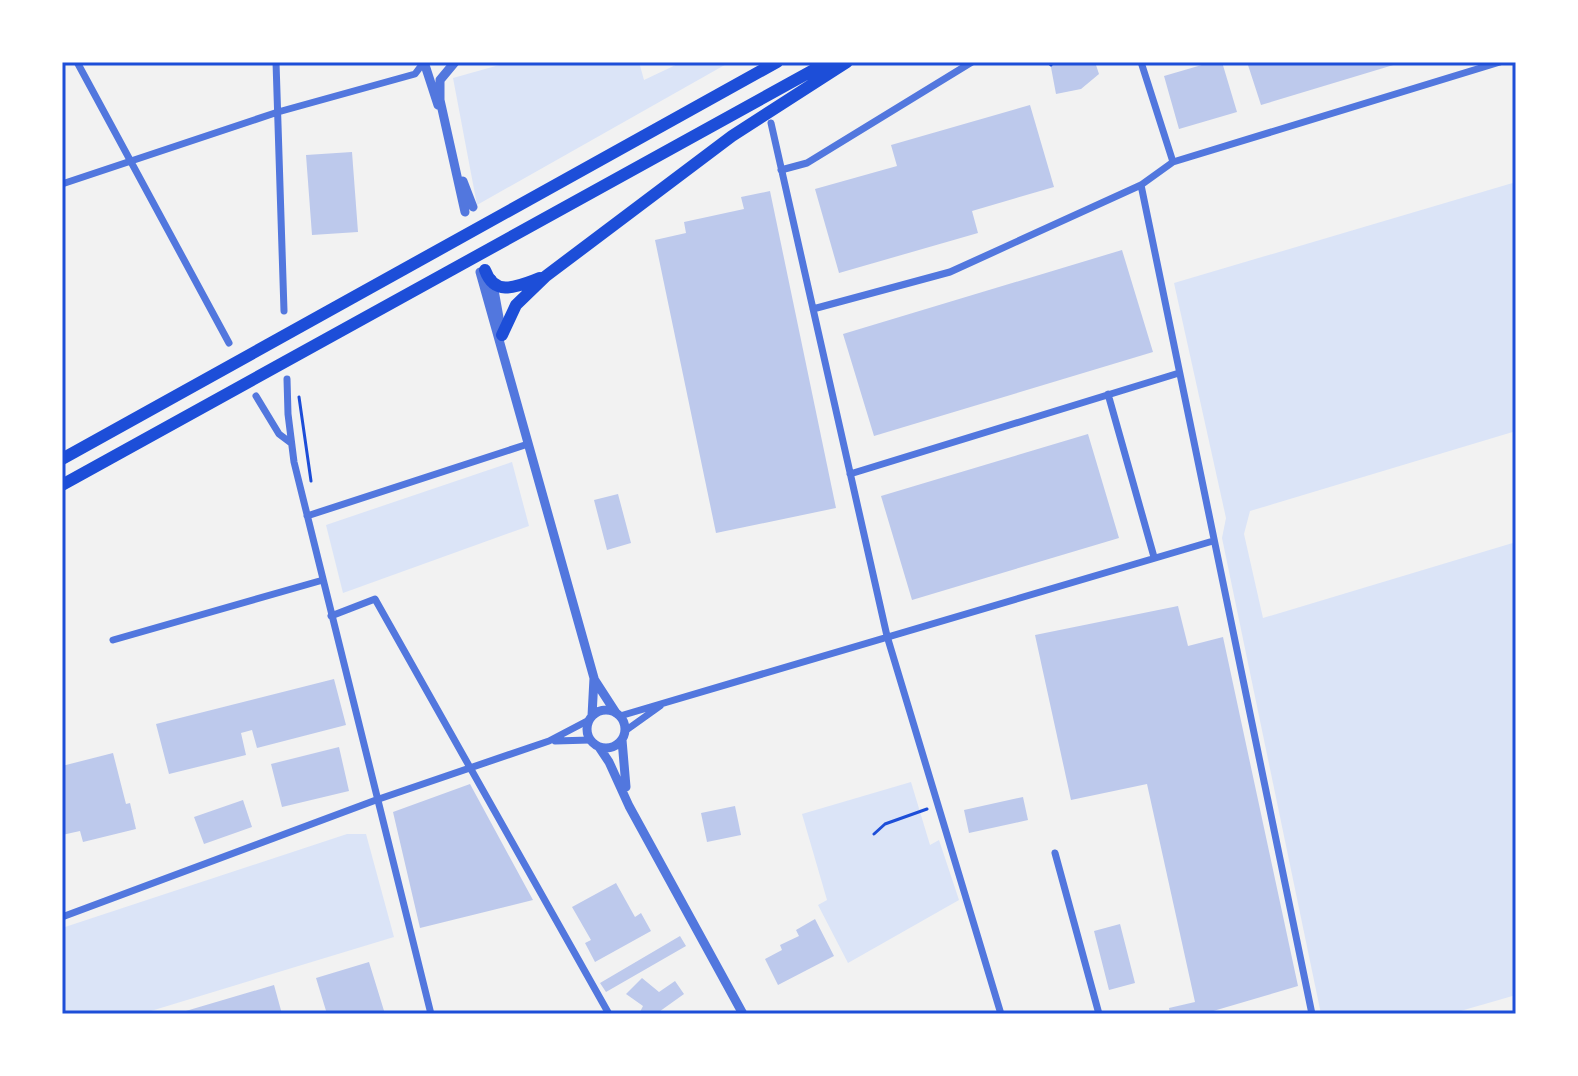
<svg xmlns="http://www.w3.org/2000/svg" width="1578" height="1076" font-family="Overpass,sans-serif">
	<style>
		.green { fill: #dbe4f7 }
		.building { fill: #bdc9ec }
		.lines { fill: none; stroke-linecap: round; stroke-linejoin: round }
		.path { stroke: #1d4ed8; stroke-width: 3 }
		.minor { stroke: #5277de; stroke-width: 7 }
		.tertiary { stroke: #5277de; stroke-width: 9 }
		.trunk { stroke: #1d4ed8; stroke-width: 12 }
		.neatline { fill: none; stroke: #1d4ed8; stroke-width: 3 }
	</style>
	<rect width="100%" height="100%" fill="#f2f2f2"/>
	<path class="green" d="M510,62H639L644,80L682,62H730L477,205L453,78Z
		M1516,182V431L1250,511L1244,534L1263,618L1516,542V995L1450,1014H1321L1222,538L1226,518L1174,283Z
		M512,462L529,526L343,593L326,525Z
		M911,782L930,845L939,840L959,900L848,963L818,905L827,900L802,814Z
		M347,834H366L394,937L141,1014H62V928Z"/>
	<path class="building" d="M1050,62H1095L1099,74L1081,89L1056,94Z
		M1212,62H1222L1237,112L1179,129L1164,76Z
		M1247,62H1400V63L1261,105Z
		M1030,105L1054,187L972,211L978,233L839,273L815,189L897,166L891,145Z
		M352,152L358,232L312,235L306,155Z
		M770,191L836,508L716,533L655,240L686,233L684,222L744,209L741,197Z
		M1122,250L1153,352L874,436L843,334Z
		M1088,434L1119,538L912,600L881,496Z
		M618,494L631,543L607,550L594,500Z
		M1178,606L1188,646L1223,637L1298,986L1203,1014H1170L1169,1008L1195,1002L1147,784L1071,800L1035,635Z
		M334,679L346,725L257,748L252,730L241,733L246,755L169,774L156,724Z
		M339,747L349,791L282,807L271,764Z
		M113,753L126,804L130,803L136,829L83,842L80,831L62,835V766Z
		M470,784L533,900L420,928L393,812Z
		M1023,797L1028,820L969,833L964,810Z
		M243,800L252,827L204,844L194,817Z
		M735,806L741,835L707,842L701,813Z
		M616,883L635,917L641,913L651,931L595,962L585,943L591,940L572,907Z
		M815,919L834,956L778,985L765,959L782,950L780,945L799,936L796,930Z
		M1120,924L1135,983L1109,990L1094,931Z
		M680,936L686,946L606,992L600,983Z
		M369,962L385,1014H327L316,978Z
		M642,978L659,992L675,981L684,994L656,1014H639L643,1006L626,994Z
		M274,985L282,1014H179V1013Z"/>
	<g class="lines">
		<path class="path" d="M1048,62L1051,65
			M299,397L311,481
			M874,834L885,824L927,809"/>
		<path class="minor" d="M77,62L229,343
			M276,62L284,311
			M1141,62L1173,162
			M771,123L887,636L1001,1014
			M781,170L807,163L972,62
			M62,184L278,112L415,74L424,62
			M1141,185L1312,1014
			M813,309L950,272L1141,185L1173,162L1500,62
			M287,379L288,414L294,462L431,1014
			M1108,394L1154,557
			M256,396L279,434L291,443
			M850,474L1179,373
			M307,516L528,444
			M331,616L375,599L609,1014
			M113,640L323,580
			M620,716L1213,541
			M625,731L660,706
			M555,741L590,740
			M1055,853L1099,1014
			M62,917L376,800L549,741L589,720"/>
		<path class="tertiary" d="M424,62L438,105
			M455,62L440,80V100L465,212
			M463,181L473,207
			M480,272L594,678L592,716
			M492,279L500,323
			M594,679L616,713
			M587 729a19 19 0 1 1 38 0a19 19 0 1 1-38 0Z
			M622,740L626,787
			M599,747L609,762L629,806L743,1014"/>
		<path class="trunk" d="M485,270C495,298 518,286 540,278
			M502,335L516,305L546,276L732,136L847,62
			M62,459L777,62
			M62,485L828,62"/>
	</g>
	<rect width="1578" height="1076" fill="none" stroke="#ffffff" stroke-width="128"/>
	<rect x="64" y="64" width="1450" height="948" class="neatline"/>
</svg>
